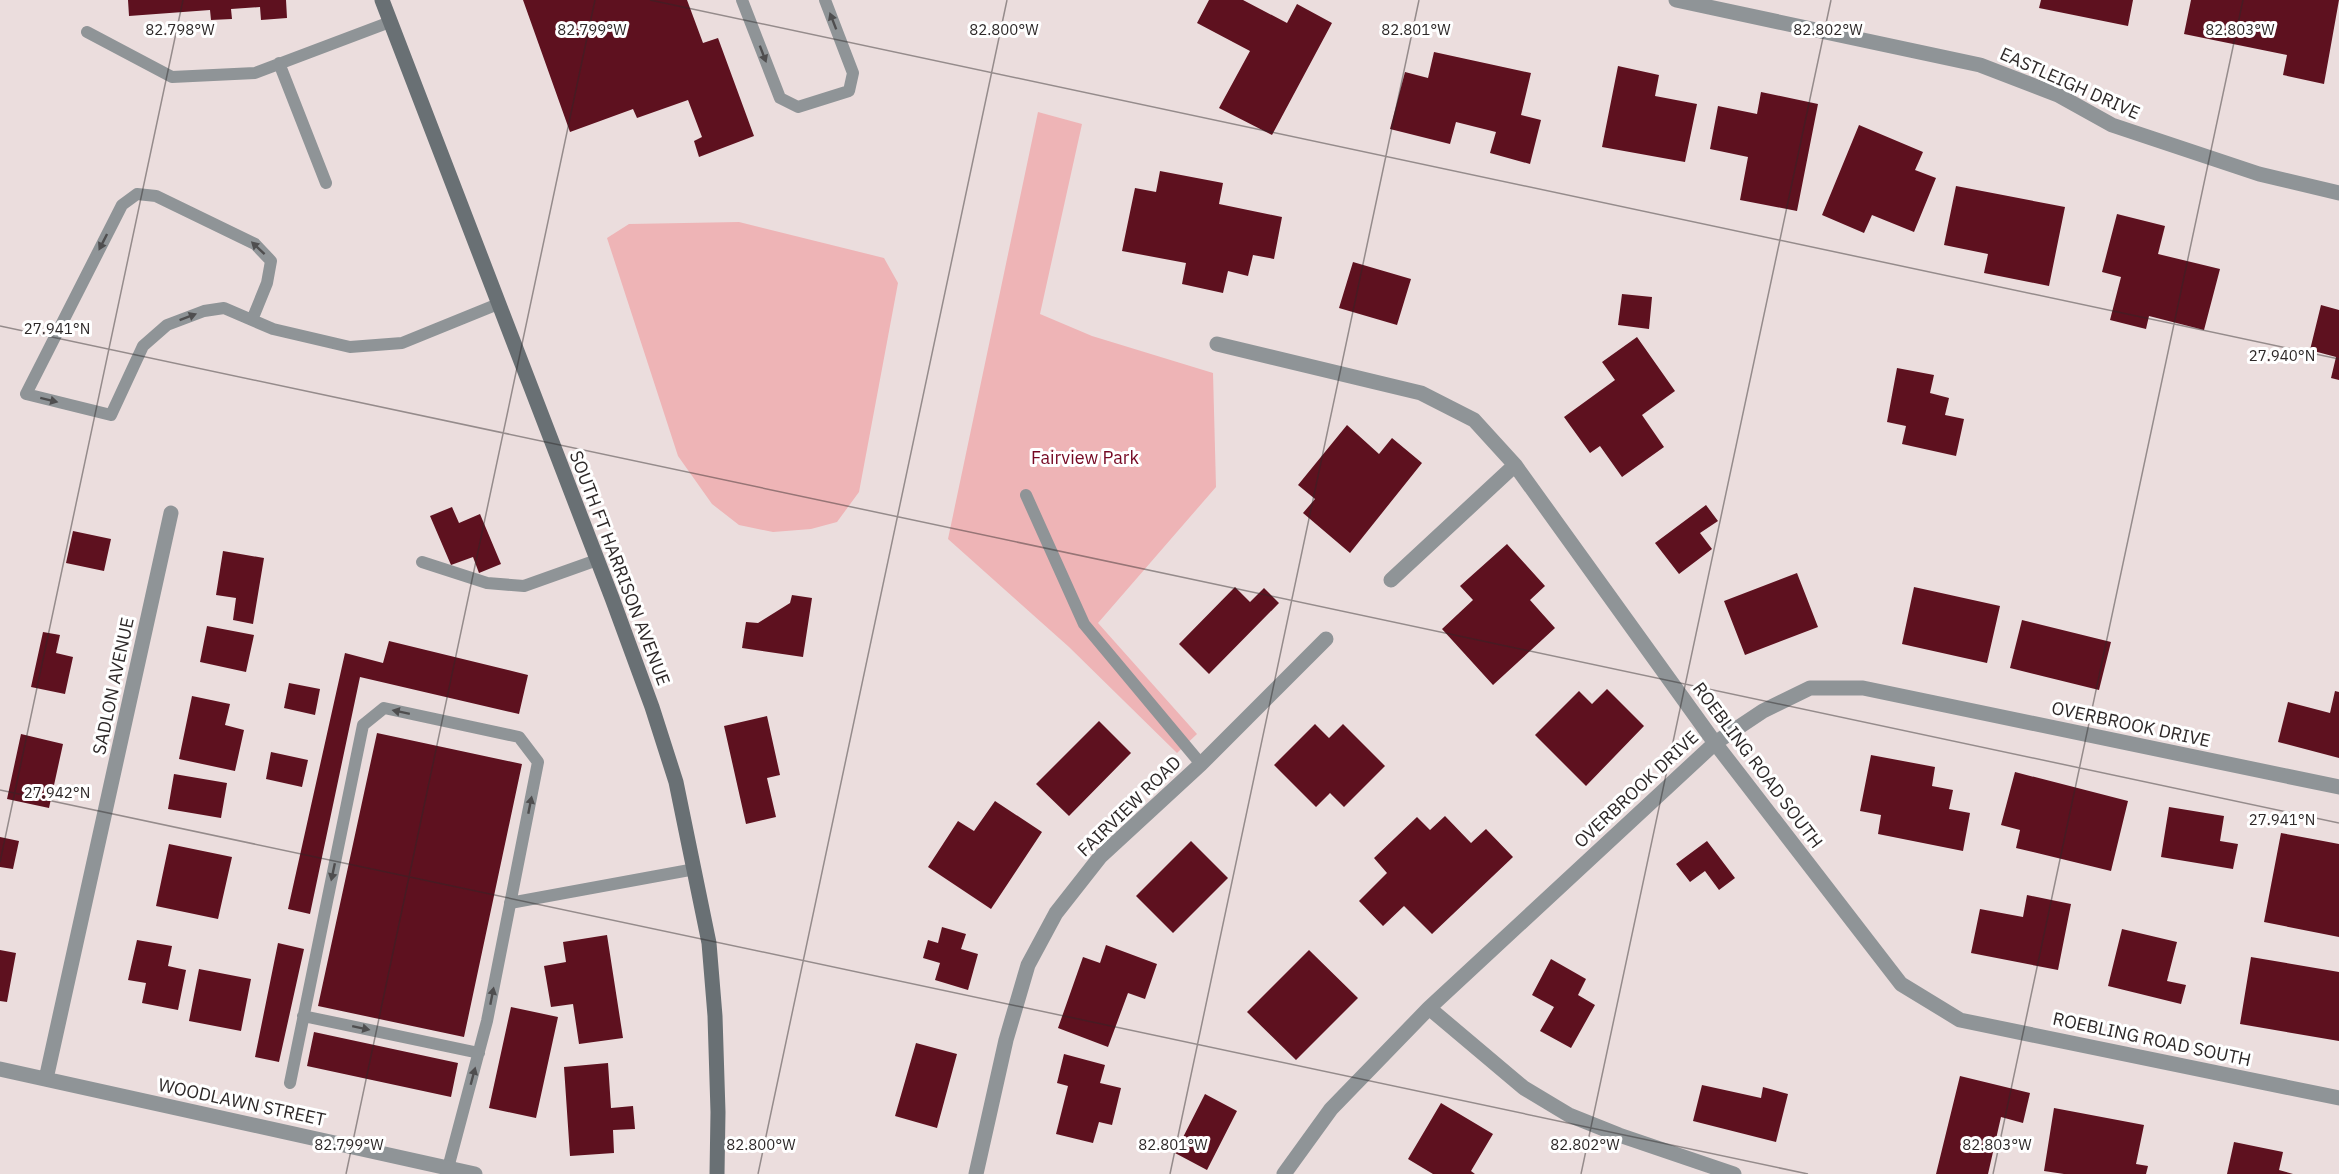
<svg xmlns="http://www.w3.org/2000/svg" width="2339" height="1174" font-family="'IBM Plex Sans',sans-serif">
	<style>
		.green { fill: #eeb4b6 }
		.building { fill: #5e111f }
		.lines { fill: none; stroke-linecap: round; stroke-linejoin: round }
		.lane { stroke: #8f9497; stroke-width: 12 }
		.street { stroke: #8f9497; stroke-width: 15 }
		.secondary { stroke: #697074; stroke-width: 15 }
		.oneway { fill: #4f4e4f }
		.ticks { fill: none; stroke: #2d2828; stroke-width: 1.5; stroke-opacity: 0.45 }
		.labels { text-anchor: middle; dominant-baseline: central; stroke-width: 6; stroke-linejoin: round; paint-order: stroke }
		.street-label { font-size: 18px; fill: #2d2828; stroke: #fff }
		.park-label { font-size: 18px; fill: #750823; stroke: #fff }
		.ticks-label { font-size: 15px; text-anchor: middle; fill: #2d2828; stroke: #fff; stroke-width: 6; stroke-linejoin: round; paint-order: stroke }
	</style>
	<rect width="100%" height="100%" fill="#ebdddd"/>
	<path class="green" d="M1038,112L1082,124L1040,314L1092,336L1213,373L1216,487L1098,623L1197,734L1177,753L1069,647L948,539Z
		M739,222L884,258L898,283L859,492L837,522L811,529L773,532L739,525L712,504L678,456L607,238L629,224Z"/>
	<path class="building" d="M128,0H286L287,18L261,20L260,7L231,9L232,19L211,20L210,10L129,16Z
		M523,0H687L703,43L718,38L754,136L699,157L694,141L702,137L688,100L637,118L633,109L570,132Z
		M1209,0H1243L1287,23L1297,4L1332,23L1272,135L1219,108L1250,51L1197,23Z
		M2041,0H2133L2128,26L2039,8Z
		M2191,0H2339L2324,84L2283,75L2287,55L2184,34Z
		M1434,52L1531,73L1521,115L1541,120L1530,164L1490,153L1496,132L1456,122L1450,144L1390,129L1405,72L1428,78Z
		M1618,66L1659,75L1655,96L1697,104L1685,162L1602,147Z
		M1761,92L1818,104L1797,211L1740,200L1748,157L1710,149L1718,106L1757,114Z
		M1859,125L1923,152L1915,170L1936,178L1914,232L1872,215L1864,233L1822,215Z
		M1160,171L1223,183L1219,204L1282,217L1274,259L1253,255L1248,276L1228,271L1223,293L1182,284L1186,263L1122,251L1135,188L1156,192Z
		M1956,186L2065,207L2049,286L1984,273L1988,254L1944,245Z
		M2117,214L2165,226L2158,254L2220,269L2204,330L2149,316L2146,329L2110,320L2121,277L2102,272Z
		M1353,262L1411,279L1397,325L1339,308Z
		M1622,294L1652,297L1649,329L1618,325Z
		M2321,305L2339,310V380L2331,378L2336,357L2310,350Z
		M1637,337L1675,391L1642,415L1664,447L1622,477L1600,446L1590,453L1564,417L1615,380L1602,362Z
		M1897,368L1934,375L1930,393L1949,398L1945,415L1964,419L1956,456L1902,444L1906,426L1887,422Z
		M1347,425L1379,454L1392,438L1422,463L1350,553L1303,513L1315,499L1298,485Z
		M1706,505L1718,521L1700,533L1712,549L1679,574L1655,543Z
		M452,507L459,523L480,514L501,564L479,573L473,557L451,565L430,516Z
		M73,531L111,539L104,571L66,563Z
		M1507,544L1545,586L1530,600L1555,628L1493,685L1442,629L1473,600L1460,586Z
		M223,551L264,558L253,624L233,620L236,598L216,595Z
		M1797,573L1818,627L1745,655L1724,601Z
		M1235,587L1250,602L1264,588L1279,603L1209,674L1179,644Z
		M1914,587L2000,606L1987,663L1902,644Z
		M792,595L812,598L803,657L742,648L746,622L758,623L790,603Z
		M2022,620L2111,642L2099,690L2010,668Z
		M207,626L254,635L246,672L200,662Z
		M43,632L60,635L56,653L73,657L65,694L31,687Z
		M389,641L528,675L519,714L360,677L310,914L288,909L345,653L383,663Z
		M289,683L320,689L315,715L284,708Z
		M1607,689L1644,726L1586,786L1535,735L1579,691L1592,704Z
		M2335,691L2339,692V758L2278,742L2288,702L2330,713Z
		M192,696L230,704L225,725L244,730L235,771L179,759Z
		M767,716L780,775L767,778L776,817L746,824L724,726Z
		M1099,721L1131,753L1069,816L1036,784Z
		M1315,724L1329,738L1343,724L1385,766L1344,807L1330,793L1316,807L1274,765Z
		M377,733L522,764L464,1037L318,1006Z
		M21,734L63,744L49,808L7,799Z
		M271,752L308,760L302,787L266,779Z
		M1871,755L1935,767L1932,786L1953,790L1949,809L1970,813L1963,851L1878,834L1881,815L1860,811Z
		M2015,772L2128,801L2111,871L2016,848L2020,830L2001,825Z
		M174,774L227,783L221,818L168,809Z
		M995,801L1042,832L991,909L928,867L958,821L974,831Z
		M2169,807L2224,816L2220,841L2238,844L2233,869L2161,857Z
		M1445,816L1471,843L1486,829L1513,857L1432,934L1404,906L1383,926L1359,901L1387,873L1374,858L1417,817L1430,830Z
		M2281,833L2339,844V937L2264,922Z
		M0,837L19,841L13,869L0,867Z
		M1191,841L1228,878L1173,933L1136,896Z
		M1707,841L1735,878L1719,890L1705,871L1690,882L1676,864Z
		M169,844L232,857L218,919L156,906Z
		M2027,895L2071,904L2058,970L1971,953L1980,909L2023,917Z
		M942,927L966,934L961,949L978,954L968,990L935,980L940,963L923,958L928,940L938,943Z
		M2122,929L2177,942L2167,981L2186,985L2181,1004L2108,986Z
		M607,935L623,1038L579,1044L573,1004L551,1007L544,966L566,962L563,942Z
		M137,940L172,946L168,966L186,970L178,1010L142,1003L146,983L128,980Z
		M278,943L304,949L279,1062L255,1057Z
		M1106,945L1157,964L1145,999L1128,993L1108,1047L1058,1028L1083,957L1100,963Z
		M0,950L16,953L7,1002L0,1001Z
		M1309,950L1358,998L1296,1060L1247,1012Z
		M2251,957L2339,972V1041L2240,1024Z
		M1551,959L1586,979L1578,995L1595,1005L1571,1048L1540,1031L1554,1007L1532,995Z
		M199,969L251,979L241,1031L189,1021Z
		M511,1007L558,1017L536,1118L489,1108Z
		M314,1032L458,1063L451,1097L307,1066Z
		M916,1043L957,1054L937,1128L895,1116Z
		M1064,1054L1105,1065L1100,1083L1121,1088L1112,1125L1099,1122L1093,1143L1056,1134L1068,1086L1057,1083Z
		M608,1063L611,1108L633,1106L635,1129L613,1130L614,1153L570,1156L564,1067Z
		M1960,1076L2030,1093L2023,1123L2001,1117L1988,1174H1936Z
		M1702,1085L1761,1098L1763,1087L1788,1094L1776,1142L1693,1121Z
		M1205,1094L1237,1111L1207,1170L1175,1153Z
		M1441,1103L1493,1134L1471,1171L1475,1174H1433L1408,1159Z
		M2054,1108L2144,1125L2136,1164L2148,1166L2146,1174H2064L2044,1171Z
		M2234,1142L2283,1152L2279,1170L2293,1174H2227Z"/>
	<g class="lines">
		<path class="lane" d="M742,0L780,98L798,107L849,91L853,73L825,0
			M87,32L172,77L255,73L390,22
			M279,63L326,183
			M252,320L267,283L271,261L255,244L156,196L137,194L122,205L26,394L111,415L143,346L167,325L204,311L224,308L273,329L350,347L402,343L498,304
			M1026,495L1084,624L1201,764
			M422,562L487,583L524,586L597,560
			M510,903L695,869
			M303,1016L479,1053
			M290,1083L363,725L384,708L519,737L538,762L487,1021L448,1168"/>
		<path class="street" d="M1676,0L1980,65L2058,95L2112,125L2259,174L2339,193
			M1217,344L1421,393L1474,420L1515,465L1715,743L1901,984L1960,1020L2339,1098
			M1391,580L1515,465
			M1429,1008L1524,1088L1569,1115L1619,1135L1734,1174
			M0,1069L475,1174
			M46,1079L171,513
			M976,1174L1006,1040L1028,965L1056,913L1100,857L1201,764L1326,639
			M1284,1174L1331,1109L1429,1008L1715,743L1763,711L1810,688H1863L2339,787"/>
		<path class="secondary" d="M382,0L612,598L652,707L676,782L709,943L715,1016L718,1112L717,1174"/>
	</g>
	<defs><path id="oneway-solid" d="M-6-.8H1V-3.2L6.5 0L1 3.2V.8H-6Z" transform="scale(1.5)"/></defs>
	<g class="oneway">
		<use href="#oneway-solid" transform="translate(833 21) rotate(-111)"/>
		<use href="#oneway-solid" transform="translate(763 54) rotate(69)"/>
		<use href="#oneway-solid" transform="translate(103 242) rotate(117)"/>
		<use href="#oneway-solid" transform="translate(258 248) rotate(-137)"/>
		<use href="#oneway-solid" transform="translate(188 317) rotate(-21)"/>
		<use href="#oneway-solid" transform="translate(49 400) rotate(14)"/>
		<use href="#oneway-solid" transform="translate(401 712) rotate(-168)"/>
		<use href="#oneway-solid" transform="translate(530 805) rotate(-79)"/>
		<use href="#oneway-solid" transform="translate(333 872) rotate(102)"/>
		<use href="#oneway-solid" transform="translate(492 996) rotate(-79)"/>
		<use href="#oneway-solid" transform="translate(361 1028) rotate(12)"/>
		<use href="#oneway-solid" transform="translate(473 1076) rotate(-75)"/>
	</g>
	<path class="ticks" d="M650,0L2339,359M0,326L2339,823M0,790L1808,1174M0,862L183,0M346,1174L595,0M758,1174L1007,0M1170,1174L1419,0M1581,1174L1831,0M1993,1174L2243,0"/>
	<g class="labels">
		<g class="street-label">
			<text transform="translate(2070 83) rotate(24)">EASTLEIGH DRIVE</text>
			<text transform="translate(620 568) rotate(69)">SOUTH FT HARRISON AVENUE</text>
			<text transform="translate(113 686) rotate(-78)">SADLON AVENUE</text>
			<text transform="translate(2131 724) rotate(12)">OVERBROOK DRIVE</text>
			<text transform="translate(1758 765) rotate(53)">ROEBLING ROAD SOUTH</text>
			<text transform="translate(1636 789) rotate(-43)">OVERBROOK DRIVE</text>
			<text transform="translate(1129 806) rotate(-44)">FAIRVIEW ROAD</text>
			<text transform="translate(2152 1039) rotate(12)">ROEBLING ROAD SOUTH</text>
			<text transform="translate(242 1102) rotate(12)">WOODLAWN STREET</text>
		</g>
		<g class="park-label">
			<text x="1085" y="457">Fairview Park</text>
		</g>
	</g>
	<g class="ticks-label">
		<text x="180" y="35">82.798°W</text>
		<text x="592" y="35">82.799°W</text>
		<text x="1004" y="35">82.800°W</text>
		<text x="1416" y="35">82.801°W</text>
		<text x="1828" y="35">82.802°W</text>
		<text x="2240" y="35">82.803°W</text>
		<text x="57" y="334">27.941°N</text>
		<text x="2282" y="361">27.940°N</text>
		<text x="57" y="798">27.942°N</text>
		<text x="2282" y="825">27.941°N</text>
		<text x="349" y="1150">82.799°W</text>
		<text x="761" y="1150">82.800°W</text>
		<text x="1173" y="1150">82.801°W</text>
		<text x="1585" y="1150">82.802°W</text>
		<text x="1997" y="1150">82.803°W</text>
	</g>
</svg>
